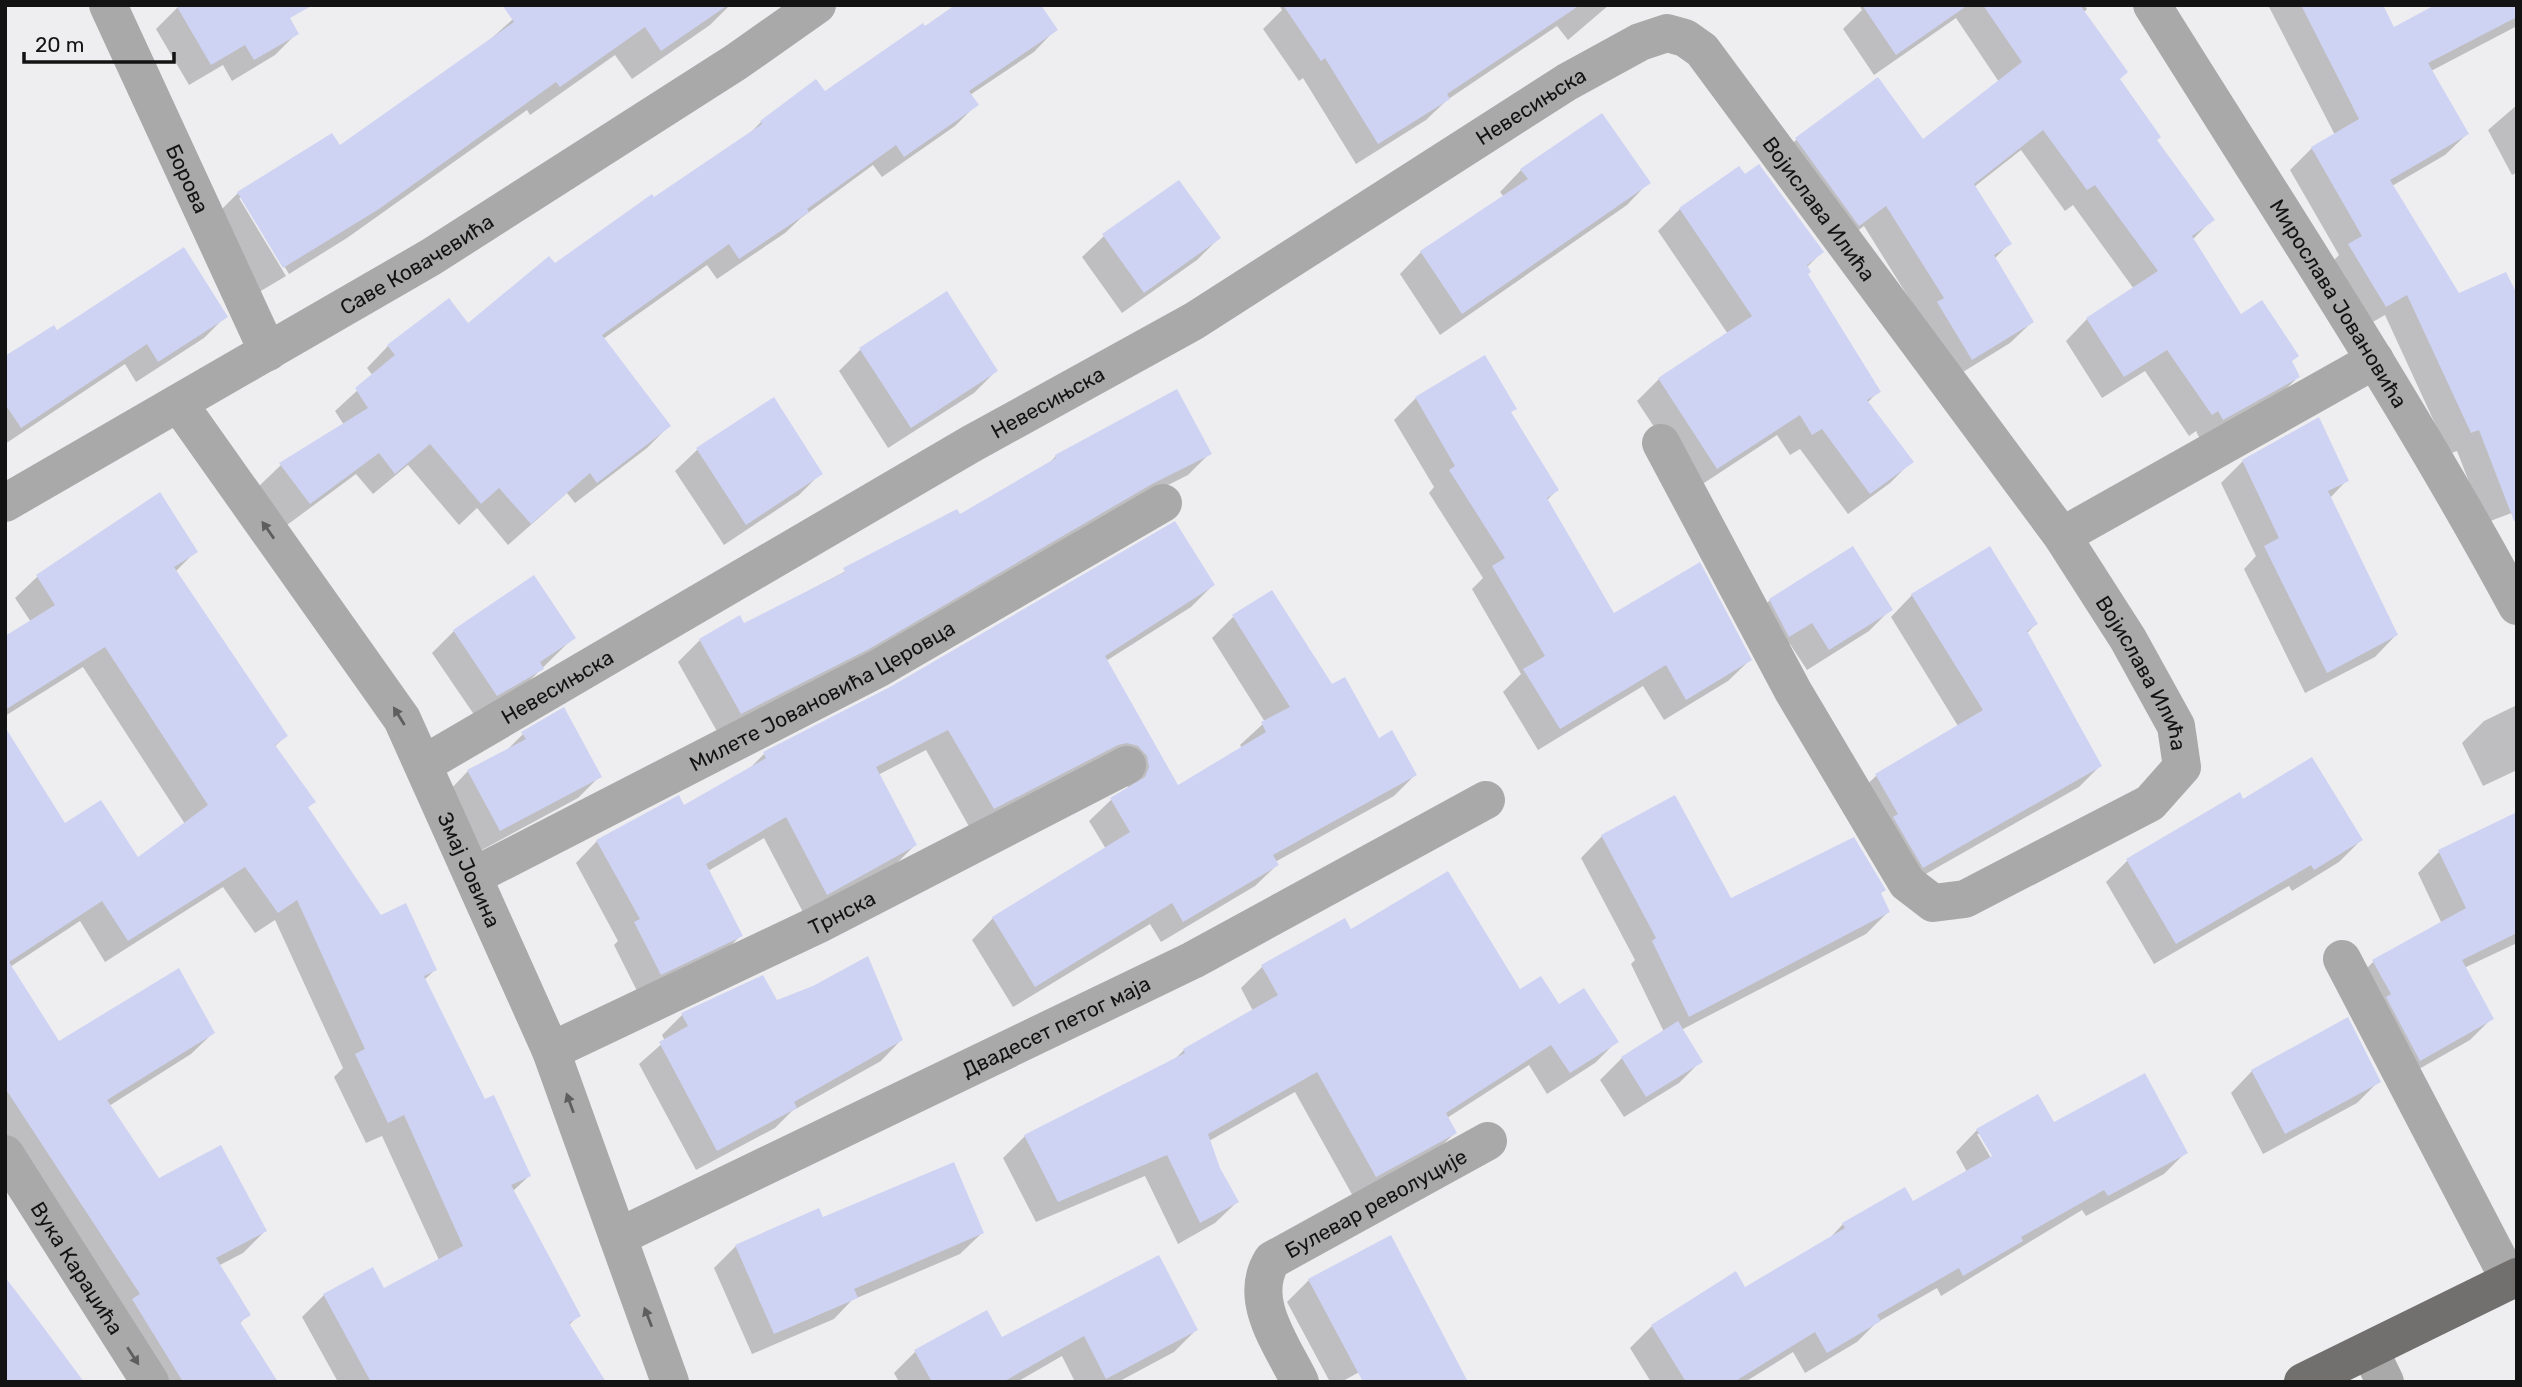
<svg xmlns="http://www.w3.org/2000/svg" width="2522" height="1387" font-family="Rubik,sans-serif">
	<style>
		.shadow { fill: #0003; fill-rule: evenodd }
		.building { fill: #cfd3f3 }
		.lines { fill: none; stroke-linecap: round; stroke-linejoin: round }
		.minor { stroke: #aaa9a9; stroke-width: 38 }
		.major { stroke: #72706f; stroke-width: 38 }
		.oneway { fill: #5e5e5e }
		.labels { text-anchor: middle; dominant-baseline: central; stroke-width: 6; stroke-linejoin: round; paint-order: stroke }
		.street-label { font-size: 21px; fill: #131313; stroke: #eeeef0 }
	</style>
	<rect width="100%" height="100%" fill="#eeeef0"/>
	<path class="shadow" d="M529,5H730L710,25L632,79L615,55L530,115L527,110L347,238L289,274L243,198H239L286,276L254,295L209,222L238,193L339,147L485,44Z
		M1279,5H1609L1568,40L1557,26L1447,100L1426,120L1356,164L1303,78L1299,81L1263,29L1282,10Z
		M1859,5H2084L2087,9L2083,13L2118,80L2155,141L2212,220L2192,240L2240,317L2290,362L2298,377L2276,399L2201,441L2196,431L2189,436L2145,371L2102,398L2066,341L2087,319L2134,289L2073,205L2065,211L2021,150L1974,187L2010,243L1994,259L2032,322L2010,343L1950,380L1922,319L1864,226L1837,246L1774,161L1796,140L1878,79L1922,142L1999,82L1956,18L1874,75L1843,29L1862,10Z
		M2268,5H2381L2393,29L2517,5V26L2431,71L2467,134L2445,155L2392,186L2517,511L2485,523L2457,451L2449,454L2385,315L2364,327L2327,267L2339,255L2290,170L2312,148L2335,135Z
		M178,7L297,33L275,55L232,81L223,65L189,85L156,29Z
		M1055,30L1034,52L970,95L977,104L955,126L882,177L873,165L801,218L785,233L717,279L707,265L603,339L669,426L647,448L575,503L567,493L508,545L477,508L459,525L408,465L373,494L356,474L287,525L259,486L281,465L344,425L335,411L373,376L367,368L388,346L468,326L747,136L761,122L825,93Z
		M2517,105V172L2512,175L2488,130Z
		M1739,168L1822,252L1806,268V275L1878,392L1867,403L1911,462L1890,483L1848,514L1800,449L1790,455L1777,435L1695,489L1637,401L1659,379L1728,334L1658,231L1680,209Z
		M1521,170L1648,183L1627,205L1440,335L1400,274L1421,252L1504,197L1500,192Z
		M1104,236L1219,238L1197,260L1122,313L1082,257Z
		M225,317L204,338L136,382L125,364L5,444V358L57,332Z
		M861,349L996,371L974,393L888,448L839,371Z
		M1416,398L1515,408L1510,413L1557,490L1546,501L1614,615L1750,660L1728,681L1664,720L1643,686L1538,750L1503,692L1521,674L1472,589L1483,578L1429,493L1434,487L1394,420Z
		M773,400L821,473L799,495L724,545L675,471L697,450Z
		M1210,453L1188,475L1128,505L845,670L719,735L678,662L700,640L739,618L744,625L957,512L959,517L1046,466L1056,456Z
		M2243,461L2347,480L2330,498L2396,635L2375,657L2305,693L2244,569L2256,556L2221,483Z
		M159,495L195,552L175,572L286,736L274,747L314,802L307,808L381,917L435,970L424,980L484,1101L529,1176L512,1192L578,1316L568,1326L443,1382H338L302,1317L324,1295L384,1290L439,1260L382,1136L366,1143L334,1077L343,1068L275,920L255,933L223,887L105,962L80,921L10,967L59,1043L213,1033L191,1054L109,1106L158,1180L265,1231L243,1253L218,1266L248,1315L239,1324L276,1382H150L5,1143V778L65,826L138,859L185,824L83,667L5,716V638L31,622L15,598L37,577Z
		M1213,585L1191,607L1106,661L1177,788L1242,748L1240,745L1265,722L1212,638L1233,617L1331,686L1378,741L1415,775L1394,796L1275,862L1277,865L1255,886L1161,942L1150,924L1013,1007L972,940L993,918L1106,849L1089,821L1111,800L1128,789L1126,778L971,830L926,750L878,775L915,845L893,867L805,916L764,838L708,871L741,935L720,957L639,995L614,945L618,941L576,863L597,841L683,808L746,772L764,754Z
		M1912,595L2036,624L2026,634L2100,766L2079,787L1901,888L1854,797L1876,776L1958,726L1891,617Z
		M1770,600L1891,609L1869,631L1807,670L1790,644L1767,658L1748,622Z
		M454,631L573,638L520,690L475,716L432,653Z
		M2517,705V770L2483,786L2462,743L2484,721Z
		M523,734L599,777L578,798L478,852L447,793L468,771L504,753Z
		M2243,801L2361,840L2339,862L2292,891L2289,886L2154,964L2106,882L2128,860Z
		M2517,831V943L2464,968L2492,1018L2470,1040L2398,1081L2352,983L2373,962L2442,924L2418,873L2439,852Z
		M1602,836L1730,901L1879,894L1888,912L1866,934L1681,1030L1701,1061L1679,1083L1624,1117L1600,1080L1622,1058L1664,1032L1631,964L1635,960L1581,858Z
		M1350,932L1558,1006L1616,1042L1595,1063L1547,1094L1529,1065L1447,1118L1455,1133L1433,1154L1354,1198L1295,1092L1209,1141L1219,1169L1237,1202L1215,1223L1178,1244L1145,1176L1036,1222L1003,1158L1025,1136L1173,1061L1184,1050L1253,1011L1241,988L1262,967Z
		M779,1008L901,1040L881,1061L792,1111L775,1128L696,1170L639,1064L665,1041L662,1035L682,1015Z
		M2252,1071L2379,1081L2357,1103L2263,1154L2231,1093Z
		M2054,1124L2186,1152L2164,1174L2086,1216L2082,1210L1941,1296L1937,1288L1876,1323L1857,1342L1805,1373L1793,1352L1745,1382H1651L1630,1348L1652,1326L1745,1289L1828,1240L1843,1224L1913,1204L1967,1172L1956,1152L1977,1130ZM1977,1134H1981L1998,1163L1995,1165Z
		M982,1233L960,1254L852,1300L834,1319L752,1354L714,1268L736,1246Z
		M1390,1237L1413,1343L1341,1382H1330L1287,1302L1309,1280Z
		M1196,1330L1174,1352L1118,1382H1075L1062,1356L1017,1382H899L894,1373L915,1352L1001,1340Z"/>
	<path class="building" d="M176,5H313L290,18L299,34L254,60L245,45L211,65Z
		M502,5H728L661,51L645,27L560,87L556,82L379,209L283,268L237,192L332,133L340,145L514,22Z
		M955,5H1041L1058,30L969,91L979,105L904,157L896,145L807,209L809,212L739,259L729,244L602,335L671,426L597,483L590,473L531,524L499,488L481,504L430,444L395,474L379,453L310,504L279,463L368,408L355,388L395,355L387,345L449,298L468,323L549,256L555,263L652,194L654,197L762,124L760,121L816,79L825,91L923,23L925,26Z
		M1283,5H1580L1447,94L1450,99L1378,144L1325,58L1321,61Z
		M1862,5H1968L1896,55Z
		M1983,5H2080L2128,72L2120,79L2161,137L2157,140L2215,220L2192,236L2241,314L2262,300L2299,356L2292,361L2300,377L2223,420L2218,411L2212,415L2167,350L2124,377L2086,318L2158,271L2095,185L2087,190L2043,130L1974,184L2012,244L1994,255L2034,322L1972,360L1937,302L1944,298L1886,206L1859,226L1795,138L1878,77L1923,139L2022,62Z
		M2301,5H2383L2394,27L2435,5H2517V17L2428,63L2469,134L2390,180L2459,293L2506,272L2517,294V520L2514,521L2479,430L2471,433L2407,295L2386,307L2348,244L2362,236L2311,147L2359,119Z
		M1602,113L1651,183L1462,314L1420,251L1528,179L1520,169Z
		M1759,164L1824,252L1807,265L1811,272L1808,274L1881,392L1867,400L1914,462L1870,494L1822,429L1812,435L1800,415L1717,469L1658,378L1752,316L1679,208L1739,166L1745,174Z
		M1179,180L1221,238L1144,293L1102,234Z
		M184,247L228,317L158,362L147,344L21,428L5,404V356L54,325L57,330Z
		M947,291L998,371L911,428L859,348Z
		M1485,355L1517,409L1511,412L1559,490L1547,498L1614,613L1700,562L1752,660L1686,700L1666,665L1560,729L1523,669L1545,656L1492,566L1505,558L1449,470L1455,466L1415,397Z
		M1177,389L1212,454L1152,484L869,649L741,714L699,639L740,615L744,623L845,572L843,568L957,509L960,514L1056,458L1055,455Z
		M774,397L823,474L746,525L696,448Z
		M2319,417L2349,481L2328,491L2398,635L2327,673L2264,546L2279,538L2242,460Z
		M160,492L198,552L174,567L288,736L275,745L316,802L308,807L381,915L406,903L437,970L424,976L485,1099L494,1095L531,1176L511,1185L581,1316L569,1323L606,1382H371L323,1294L373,1267L384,1288L463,1246L404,1115L388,1123L355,1054L365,1049L297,900L278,913L245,867L128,941L102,901L9,962L59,1041L179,968L215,1033L107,1100L159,1178L221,1145L267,1231L216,1258L251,1315L240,1322L278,1382H183L132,1299L140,1294L5,1088V727L65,823L101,800L138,857L208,805L105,647L5,710V636L55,605L36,575Z
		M1175,521L1215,585L1105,656L1178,785L1266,732L1261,722L1290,707L1232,615L1272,590L1332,684L1345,677L1379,738L1392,730L1417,775L1273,855L1279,865L1183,922L1172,903L1035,987L992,917L1130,832L1110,798L1145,777L1149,767L1147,756L1138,746L1127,743L1118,745L994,809L948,730L876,767L917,845L827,895L786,817L706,864L743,936L661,975L634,922L640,919L596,840L679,795L684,805L766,758L763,752L890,687Z
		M1853,546L1893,610L1829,650L1812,623L1789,637L1769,599Z
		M1990,546L2038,624L2027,631L2102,766L1923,868L1893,817L1898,814L1875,774L1983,710L1911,594Z
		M534,575L576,638L540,662L544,669L497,696L453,630Z
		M564,707L602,777L500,831L467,770L526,739L521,732Z
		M2312,757L2363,840L2314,870L2311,865L2176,944L2126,859L2240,792L2243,799Z
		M1675,795L1731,898L1854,837L1886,890L1881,893L1890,912L1689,1017L1652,941L1656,938L1601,835Z
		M2517,812V933L2462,960L2494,1019L2420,1061L2386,997L2391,994L2372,960L2466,908L2438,850Z
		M1448,871L1520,989L1541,976L1559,1004L1584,988L1619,1042L1570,1073L1551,1045L1446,1113L1457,1133L1376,1177L1317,1072L1208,1134L1220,1168L1239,1202L1200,1223L1167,1155L1058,1202L1024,1135L1185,1053L1183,1049L1278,995L1261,965L1345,918L1351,929Z
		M868,956L903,1040L794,1102L797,1108L717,1151L659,1042L688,1026L681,1013L763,975L777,1000L813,986Z
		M2348,1017L2381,1082L2285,1134L2251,1070Z
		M1678,1021L1703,1062L1646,1097L1621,1057Z
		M2145,1073L2188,1153L2108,1196L2104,1190L2021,1237L2023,1241L1963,1276L1959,1268L1877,1315L1881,1321L1827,1353L1815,1332L1734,1382H1686L1651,1325L1736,1271L1745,1287L1845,1228L1842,1223L1905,1187L1913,1201L1992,1156L1976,1129L2038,1094L2054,1122Z
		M954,1162L984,1233L854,1289L858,1298L774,1334L735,1245L819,1208L823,1217Z
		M1391,1235L1468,1382H1363L1308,1279Z
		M1159,1255L1198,1330L1106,1379L1084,1336L1003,1382H932L914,1350L987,1310L1002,1337Z
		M5,1277L41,1324L84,1382H5Z"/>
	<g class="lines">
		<g class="minor">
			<path id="s1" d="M108,5L268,352"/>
			<path id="s2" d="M2152,5C2276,204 2406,400 2517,606"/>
			<path id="s3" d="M179,404L402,719L551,1051L670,1382"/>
			<path id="s4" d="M5,503L431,257L736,62L817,5"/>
			<path d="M2062,536L2375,360"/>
			<path id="s5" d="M424,764L971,444L1194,321L1567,82L1640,42L1667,33L1685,38L1702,50L2062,536L2128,639L2176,726L2182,767L2150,803L1965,899L1933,903L1907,883L1793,691L1661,443"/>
			<path id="s6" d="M474,876L879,668L1163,503"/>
			<path d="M2342,959L2510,1281"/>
			<path id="s7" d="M551,1051L819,924L1127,765"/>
			<path id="s8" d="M5,1154L150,1382"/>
			<path id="s9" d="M618,1237L1193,960L1486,800"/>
			<path d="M2370,1351L2385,1382"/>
			<path id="s10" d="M1300,1382C1282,1345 1247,1300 1272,1260L1488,1141"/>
		</g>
		<path class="major" d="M2303,1382L2517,1277"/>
	</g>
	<defs><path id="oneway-solid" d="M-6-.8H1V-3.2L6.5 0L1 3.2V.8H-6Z" transform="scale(1.75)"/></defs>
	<g class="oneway">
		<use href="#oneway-solid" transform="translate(268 530) rotate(-125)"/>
		<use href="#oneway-solid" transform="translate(399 716) rotate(-122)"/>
		<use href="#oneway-solid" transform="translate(570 1103) rotate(-110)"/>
		<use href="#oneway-solid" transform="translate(648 1317) rotate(-111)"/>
		<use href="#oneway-solid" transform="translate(133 1356) rotate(57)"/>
	</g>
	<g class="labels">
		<g class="street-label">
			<text stroke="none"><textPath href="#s5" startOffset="1288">Невесињска</textPath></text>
			<text stroke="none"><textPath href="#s1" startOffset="191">Борова</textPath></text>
			<text stroke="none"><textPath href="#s5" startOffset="1680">Војислава Илића</textPath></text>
			<text stroke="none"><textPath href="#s4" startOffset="476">Саве Ковачевића</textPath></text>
			<text stroke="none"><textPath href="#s2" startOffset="352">Мирослава Јовановића</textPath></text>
			<text stroke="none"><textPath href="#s5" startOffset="721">Невесињска</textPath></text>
			<text stroke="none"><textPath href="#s5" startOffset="2247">Војислава Илића</textPath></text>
			<text stroke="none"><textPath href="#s5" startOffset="154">Невесињска</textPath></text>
			<text stroke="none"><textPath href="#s6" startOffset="392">Милете Јовановића Церовца</textPath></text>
			<text stroke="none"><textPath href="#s3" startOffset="551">Змај Јовина</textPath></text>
			<text stroke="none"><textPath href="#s7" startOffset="322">Трнска</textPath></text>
			<text stroke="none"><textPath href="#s9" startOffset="486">Двадесет петог маја</textPath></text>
			<text stroke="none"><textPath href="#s10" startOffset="250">Булевар револуције</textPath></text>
			<text stroke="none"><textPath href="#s8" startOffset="135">Вука Караџића</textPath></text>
		</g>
	</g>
	<rect width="2522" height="1387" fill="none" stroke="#131313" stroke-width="14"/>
	<path d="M24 52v10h150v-10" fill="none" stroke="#131313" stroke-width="3.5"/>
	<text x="35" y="52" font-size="21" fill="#131313" stroke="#eeeef0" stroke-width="5" paint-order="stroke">20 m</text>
</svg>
